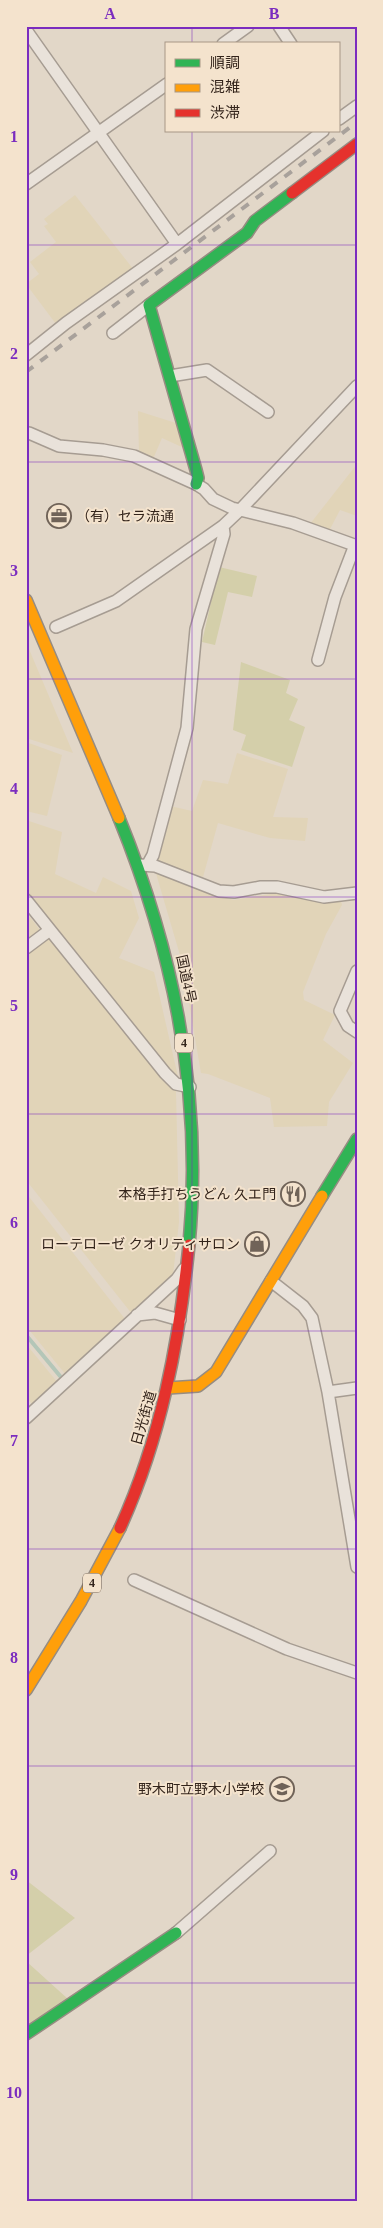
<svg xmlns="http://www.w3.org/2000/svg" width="383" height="2228" font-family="'Times New Roman','Noto Sans JP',serif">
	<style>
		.farmland { fill: #e1d4b8 }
		.green { fill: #d4cfaa }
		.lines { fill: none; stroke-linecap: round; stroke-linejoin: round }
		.stream { stroke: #b4c6b8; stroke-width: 4 }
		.street-casing { stroke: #a69c92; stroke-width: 14 }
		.fast-casing { stroke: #968c82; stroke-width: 14 }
		.slow-casing { stroke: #968c82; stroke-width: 14 }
		.jam-casing { stroke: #968c82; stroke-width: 14 }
		.street { stroke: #e9e2da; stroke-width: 11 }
		.fast { stroke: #30b455; stroke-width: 11 }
		.slow { stroke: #ff9f0a; stroke-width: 11 }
		.jam { stroke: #e5322d; stroke-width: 11 }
		.rail { stroke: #a8a19b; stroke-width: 4; stroke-dasharray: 9 9; stroke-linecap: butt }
		.grid { fill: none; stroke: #7b2cbf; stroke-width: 1; stroke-opacity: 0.55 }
		.labels { text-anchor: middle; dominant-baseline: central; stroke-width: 4; stroke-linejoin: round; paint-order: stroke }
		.shield { fill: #f4e3cd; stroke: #6d5d50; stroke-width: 1 }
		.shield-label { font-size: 12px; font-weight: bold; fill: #33241b }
		.poi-label { font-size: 14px; fill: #33241b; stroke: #f4e3cd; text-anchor: end }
		.street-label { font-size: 14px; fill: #33241b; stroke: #f4e3cd }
		.neatline { fill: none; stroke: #7b2cbf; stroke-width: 2 }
		.grid-label { font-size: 16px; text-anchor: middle; font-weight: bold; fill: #7b2cbf }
	</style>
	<rect width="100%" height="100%" fill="#e2d7c8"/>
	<path class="farmland" d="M75,195L134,270L59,328L26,284L39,274L30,262L56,242L44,226L48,224L44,219Z
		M138,411L179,424L186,449L162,438L153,459L139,454Z
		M357,464V516L340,510L329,531L310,524Z
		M26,642L73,753L26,738Z
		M26,742L62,755L47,816L26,811Z
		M237,753L288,769L273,817L308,818L305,841L270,838L218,823L203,877L155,861L170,806L192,811L203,780L228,784Z
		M26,820L62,832L55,874L96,893L103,877L131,891L139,918L119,958L154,972L179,1081L173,1076L26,893Z
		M155,870L214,895L234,900L276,893L300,896L320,903L341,901L342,905L326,934L303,992L304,1000L335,1015L323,1040L353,1063L329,1102L327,1126L274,1127L270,1098L208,1074L201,1073L182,962Z
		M26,912L40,930L26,941Z
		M49,936L128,1035L176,1091L179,1222L173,1275L132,1314L26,1180V954Z
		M26,1193L125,1319L66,1375L26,1326Z
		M26,1344L58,1383L33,1405L26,1397Z"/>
	<path class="green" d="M219,567L257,576L252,597L228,592L215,645L202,642Z
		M241,662L290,680L286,693L298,699L289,720L305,727L292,767L241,750L246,735L233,730Z
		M26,1880L75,1918L26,1956Z
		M26,1961L68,1999L26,2027Z"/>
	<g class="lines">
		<path class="stream" d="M26,1335L60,1376"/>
		<defs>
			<path id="street" d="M279,26L291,44
				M26,30L177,244
				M223,44L248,26
				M339,119L357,106
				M26,184L167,84
				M113,333L149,305
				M26,355L66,323L177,244L323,131
				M170,376L207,370L268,412
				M29,433L59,446L103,450L134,456L196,484L204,489L213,499L232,508L293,523L357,546
				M56,627L116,601L223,526L241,509L357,386
				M318,660L335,597L355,545
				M148,864L153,855L187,728L196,629L224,534L223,526
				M140,865L155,866L219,891L234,892L261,887H277L324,897L357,893
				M26,900L165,1073L176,1084L190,1087
				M26,948L50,930
				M357,971L340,1011L348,1026L357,1032
				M271,1281L303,1306L312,1318L328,1392L357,1567
				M137,1315L155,1313L180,1320
				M328,1392L357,1388
				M26,1418L177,1279L184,1269
				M134,1580L287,1649L357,1673
				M176,1933L270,1851"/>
			<path id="fast" d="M196,484L198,478L196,470L149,305L247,233L255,221L292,193
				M119,818C174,953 203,1098 189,1245
				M322,1196L357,1139
				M26,2034L176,1933"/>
			<path id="slow" d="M26,600L119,818
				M168,1388L198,1386L216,1372L322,1196
				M26,1690L81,1601L120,1528"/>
			<path id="jam" d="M292,193L357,144
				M120,1528C161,1438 179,1343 189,1245"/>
		</defs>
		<use href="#street" class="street-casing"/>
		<use href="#fast" class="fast-casing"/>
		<use href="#slow" class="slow-casing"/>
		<use href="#jam" class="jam-casing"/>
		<use href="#street" class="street"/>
		<use href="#fast" class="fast"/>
		<use href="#slow" class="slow"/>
		<use href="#jam" class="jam"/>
		<path class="rail" d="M26,372L357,122"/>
	</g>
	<path class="grid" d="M192,26V44M192,131V2202M26,245H357M26,462H357M26,679H357M26,897H357M26,1114H357M26,1331H357M26,1549H357M26,1766H357M26,1983H357"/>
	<defs>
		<symbol id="office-ring" viewBox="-11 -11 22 22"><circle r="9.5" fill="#f4e3cd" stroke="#706358" stroke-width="1.5"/><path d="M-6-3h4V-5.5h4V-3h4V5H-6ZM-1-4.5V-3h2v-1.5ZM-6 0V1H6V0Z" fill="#706358"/></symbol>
		<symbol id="restaurant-ring" viewBox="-11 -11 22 22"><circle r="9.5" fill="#f4e3cd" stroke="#706358" stroke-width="1.5"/><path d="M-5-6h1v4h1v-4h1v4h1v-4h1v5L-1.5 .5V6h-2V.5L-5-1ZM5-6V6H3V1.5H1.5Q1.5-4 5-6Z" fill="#706358"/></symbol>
		<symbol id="shop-ring" viewBox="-11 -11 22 22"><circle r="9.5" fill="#f4e3cd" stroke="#706358" stroke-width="1.5"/><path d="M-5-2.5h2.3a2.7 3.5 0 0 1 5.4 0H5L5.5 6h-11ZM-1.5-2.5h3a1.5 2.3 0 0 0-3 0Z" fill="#706358"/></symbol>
		<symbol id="school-ring" viewBox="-11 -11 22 22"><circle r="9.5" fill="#f4e3cd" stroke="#706358" stroke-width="1.5"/><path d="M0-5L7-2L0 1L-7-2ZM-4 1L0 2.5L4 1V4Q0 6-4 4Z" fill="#706358"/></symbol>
	</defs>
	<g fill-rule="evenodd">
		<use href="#office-ring" x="45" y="502" width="28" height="28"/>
		<use href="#restaurant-ring" x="279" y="1180" width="28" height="28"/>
		<use href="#shop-ring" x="243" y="1230" width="28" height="28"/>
		<use href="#school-ring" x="268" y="1775" width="28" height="28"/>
	</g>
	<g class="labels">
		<g class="shield">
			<rect x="175" y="1033.5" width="18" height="19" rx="4"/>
			<rect x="83" y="1573.5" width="18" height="19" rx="4"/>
		</g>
		<g class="shield-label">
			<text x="184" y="1043">4</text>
			<text x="92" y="1583">4</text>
		</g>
		<g class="poi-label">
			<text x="76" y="516" text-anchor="start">（有）セラ流通</text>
			<text x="276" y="1194">本格手打ちうどん 久エ門</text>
			<text x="240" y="1244">ローテローゼ クオリティサロン</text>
			<text x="264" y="1789">野木町立野木小学校</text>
		</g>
		<g class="street-label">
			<text transform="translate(186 979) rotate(78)">国道4号</text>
			<text transform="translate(144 1418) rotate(-74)">日光街道</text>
		</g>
	</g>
	<rect width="383" height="2228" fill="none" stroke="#f4e3cd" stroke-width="55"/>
	<rect x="165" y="42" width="175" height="90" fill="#f4e3cd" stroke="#a79786"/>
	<rect x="175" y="59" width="25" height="8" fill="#30b455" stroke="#a79786"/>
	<text x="210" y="68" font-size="15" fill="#33241b">順調</text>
	<rect x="175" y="84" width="25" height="8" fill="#ff9f0a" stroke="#a79786"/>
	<text x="210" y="92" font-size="15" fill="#33241b">混雑</text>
	<rect x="175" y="109" width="25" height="8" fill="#e5322d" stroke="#a79786"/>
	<text x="210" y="118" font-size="15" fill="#33241b">渋滞</text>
	<rect x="28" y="28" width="328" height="2172" class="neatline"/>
	<g class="grid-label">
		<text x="110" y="19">A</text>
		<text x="274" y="19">B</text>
		<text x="14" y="142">1</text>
		<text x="14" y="359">2</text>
		<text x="14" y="576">3</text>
		<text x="14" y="794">4</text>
		<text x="14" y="1011">5</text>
		<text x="14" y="1228">6</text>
		<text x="14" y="1446">7</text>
		<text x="14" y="1663">8</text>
		<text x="14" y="1880">9</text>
		<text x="14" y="2098">10</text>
	</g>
</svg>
